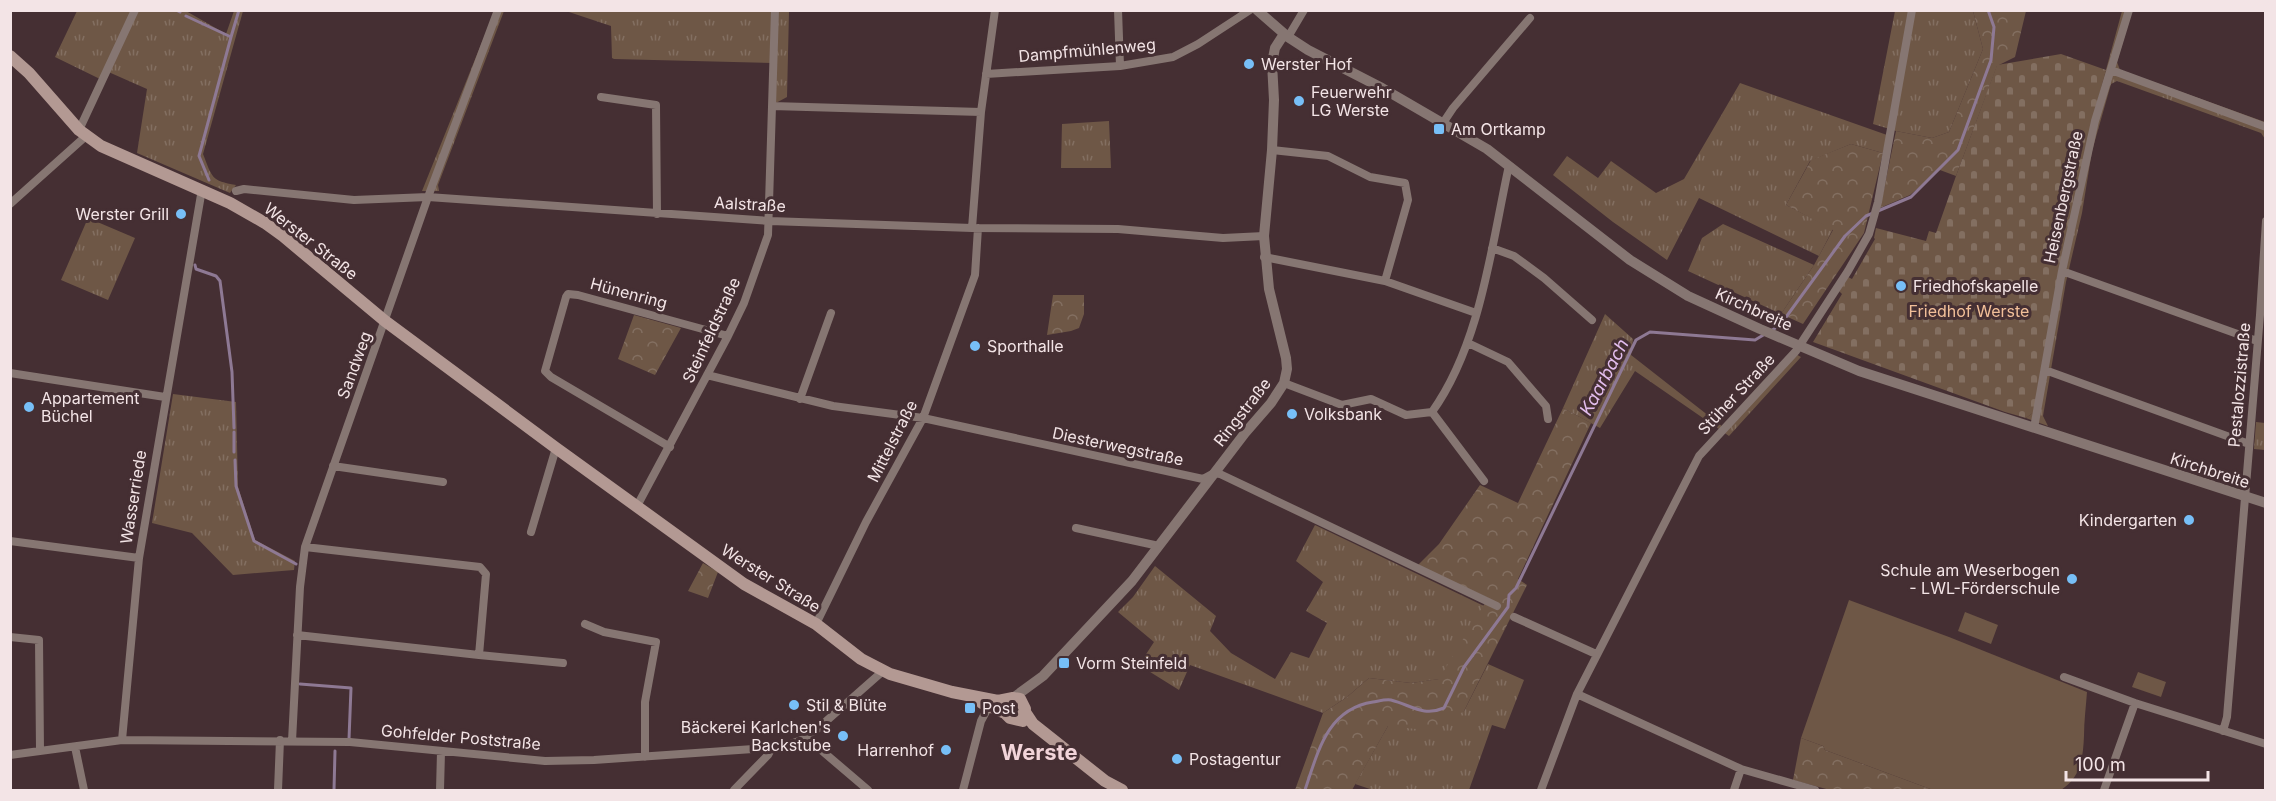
<svg xmlns="http://www.w3.org/2000/svg" width="2276" height="801" font-family="Inter,sans-serif">
	<style>
		.grass { fill: url(#grass-tufts) }
		.forest { fill: url(#forest-crowns) }
		.cemetery { fill: url(#cemetery-stones) }
		.garden { fill: #6e5746 }
		.lines { fill: none; stroke-linecap: round; stroke-linejoin: round }
		.stream { stroke: #8e7994; stroke-width: 3 }
		.minor { stroke: #867672; stroke-width: 8 }
		.tertiary { stroke: #867672; stroke-width: 10 }
		.secondary { stroke: #b39993; stroke-width: 12 }
		.poi-dot { fill: #77bff7; stroke: #452f33; stroke-width: 2 }
		.labels { text-anchor: middle; dominant-baseline: central; stroke-width: 6; stroke-linejoin: round; paint-order: stroke }
		.street-label { font-size: 16px; fill: #f3e4e6; stroke: #452f33 }
		.poi-label { font-size: 16px; fill: #f3e4e6; stroke: #452f33; text-anchor: start }
		.park-label { font-size: 16px; fill: #f2bf99; stroke: #452f33 }
		.water-label { font-size: 18px; font-style: italic; fill: #e2bded; stroke: #452f33 }
		.district-label { font-size: 22px; font-weight: bold; fill: #f2d4d9; stroke: #452f33 }
	</style>
	<defs>
		<pattern id="grass-tufts" width="24" height="20" patternUnits="userSpaceOnUse" patternTransform="scale(1.5)"><rect width="24" height="20" fill="#6e5746"/><path d="M3 7l-1-3M5 7V3M7 7l1-3M15 17l-1-3M17 17v-4M19 17l1-3" fill="none" stroke="#836f61"/></pattern>
		<pattern id="forest-crowns" width="20" height="18" patternUnits="userSpaceOnUse" patternTransform="scale(1.5)"><rect width="20" height="18" fill="#6e5746"/><path d="M2 6a3 3 0 1 1 6 0M12 15a3 3 0 1 1 6 0" fill="none" stroke="#836f61"/></pattern>
		<pattern id="cemetery-stones" width="16" height="16" patternUnits="userSpaceOnUse" patternTransform="scale(1.5)"><rect width="16" height="16" fill="#6e5746"/><path d="M2 7V4a2 2 0 0 1 4 0v3zM10 15v-3a2 2 0 0 1 4 0v3z" fill="#836f61"/></pattern>
	</defs>
	<rect width="100%" height="100%" fill="#452f33"/>
	<path class="grass" d="M77,11H186L226,34L234,11H243L203,154C212,177 211,181 236,185L230,193L137,153L147,89L104,70L100,79L55,57Z
		M497,11H504L438,185L439,191H422L482,42Z
		M566,11H789L787,97L774,104V63L614,59L612,58L611,26Z
		M1895,11H1973L1983,49L1949,132L1932,138L1896,131L1873,124Z
		M2122,11H2132L2117,62L2120,70L2265,122V139L2261,133L2117,81L2111,84L2092,151L2082,213L2066,282L2043,416L2048,426L2026,418L2034,412L2092,121Z
		M1740,83L1887,135L1883,153L1851,144L1810,161L1786,205L1833,229L1819,256L1699,198L1667,260L1613,222L1553,175L1567,156L1598,178L1611,161L1656,193L1684,179Z
		M1109,121L1111,168H1061L1062,124Z
		M88,218L135,238L108,300L61,280Z
		M1723,224L1814,265L1781,314L1688,271L1702,238Z
		M1605,314L1633,339L1631,355L1723,427L1792,352L1801,357L1729,436L1635,371L1600,428L1563,408Z
		M173,394L236,402L238,487L255,540L295,561L294,570L233,575L192,533L152,523Z
		M2256,422L2265,423V450L2254,449Z
		M1315,525L1484,606L1440,679L1411,683L1369,678L1347,697L1323,713L1190,665L1179,690L1139,665L1154,642L1118,612L1133,597L1155,566L1216,616L1210,631L1231,653L1275,679L1291,652L1309,658L1327,623L1306,611L1323,582L1296,561Z
		M1488,664L1524,680L1505,729L1492,725L1469,790H1373L1355,784L1388,726L1464,711Z"/>
	<path class="forest" d="M1973,11H2026L2015,57L1997,66L1956,176L1940,170L1910,195L1880,208L1896,131L1932,138L1949,132L1983,49Z
		M1851,144L1883,153L1864,233L1803,324L1781,314L1814,265L1833,230L1786,205L1811,160Z
		M1053,295H1084V314L1079,328L1071,331L1047,335Z
		M634,315L681,328L655,375L618,359Z
		M1563,408L1591,423L1518,579L1527,585L1464,711L1435,731L1388,726L1352,790H1295L1323,713L1347,697L1369,678L1411,683L1439,679L1488,598L1418,565L1439,544L1480,485L1518,503Z
		M703,563L718,572L708,598L688,591Z
		M1801,738L1823,746L1825,750L1933,790H1830L1793,780Z"/>
	<path class="cemetery" d="M2061,54L2106,70L2092,121L2034,412L2026,418L2005,412L1813,342L1842,294L1839,291L1848,277L1852,279L1875,239L1874,238L1876,228L1926,241L1929,231L1936,233L1956,176L1997,65Z"/>
	<path class="garden" d="M1849,600L1949,637L2087,692C2086,706 2084,721 2084,736C2083,758 2081,777 2061,790H1933L1825,750L1823,746L1801,738Z
		M1965,612L1998,625L1991,644L1958,631Z
		M2138,672L2166,682L2161,697L2132,687Z"/>
	<g class="lines">
		<path class="stream" d="M176,10L180,12
			M186,16L231,37L199,156L209,180
			M231,37L239,10
			M195,265L196,269L216,276L220,281L232,372L234,428
			M1771,331L1781,324L1845,236L1866,216L1911,197L1958,150L1991,60L1994,27L1988,10
			M234,432V452
			M235,460L236,486L254,541L296,564
			M300,684L351,688L349,739
			M334,790L335,751
			M1305,790C1318,752 1327,709 1373,702C1379,701 1386,699 1391,700C1411,705 1423,717 1444,708L1464,667L1508,607L1509,595L1516,588L1636,340L1650,332L1755,340L1765,334"/>
		<path class="minor" d="M1118,10L1120,66
			M1288,37L1304,10
			M2111,70L2266,127
			M986,74L1120,66L1173,57L1198,44L1250,10
			M601,97L656,105L657,214
			M772,106L981,112
			M1443,123L1453,108L1530,18
			M79,130L135,10
			M1272,150L1328,156L1370,177L1405,183L1408,200L1385,281
			M236,191L244,189L354,200L428,197L770,221L972,228L1118,229L1223,238L1264,236
			M10,204L86,136
			M972,228L981,112L995,10
			M1492,248L1514,256L1544,278L1592,320
			M1264,257L1385,281L1476,313
			M2062,271L2257,341
			M1468,343L1508,362L1546,406L1548,419
			M2045,370L2249,444
			M10,373L165,397
			M707,375L833,406L923,418L1203,479L1214,473L1220,474L1497,606
			M1284,383L1342,405L1371,399L1406,415L1432,412C1480,345 1491,249 1508,170L1510,166
			M800,399L831,313
			M1432,412L1484,481
			M2034,428L2062,271L2095,121L2129,10
			M670,447L551,377L545,371L566,297L568,294L578,295L728,336
			M333,466L443,482
			M637,506L728,336L744,303L768,235L775,10
			M1076,528L1159,546
			M531,532L556,448
			M10,541L139,558
			M1514,617L1596,654
			M585,624L604,632L656,642L645,702V757
			M816,624L866,522L923,418L975,275L978,228
			M297,635L479,655L486,574L480,567L305,547
			M10,637L39,640L40,751
			M479,655L563,663
			M2064,677L2135,703L2266,744
			M1577,694L1741,769L1815,790
			M2223,731L2227,717L2260,315L2266,221
			M807,738L868,790
			M122,740L139,558L202,189
			M292,741L300,587L305,547L428,197L498,10
			M75,747L84,790
			M10,755L122,740L350,742L545,761L594,760L782,747L807,738L883,671
			M278,790L280,740
			M440,790L441,752
			M734,790L768,755L772,748
			M963,790L981,721L989,706
			M1541,790L1577,694L1699,456L1796,351L1848,271L1869,234L1878,202L1912,10
			M1734,790L1741,769
			M2104,790L2135,703"/>
		<path class="tertiary" d="M1257,10L1288,37L1308,50L1382,88L1487,149L1630,260L1688,296L1760,329L1859,371L2266,503
			M1013,698L1043,676L1132,581L1245,433L1271,403L1284,383L1287,369L1286,358L1269,289L1264,236L1272,150L1274,100L1272,63L1275,48L1284,34"/>
		<path class="secondary" d="M10,56L29,73L79,130L101,146L230,203L265,223L283,236L385,321L556,448L744,584L816,624L861,659L890,674L952,692L998,701L1013,698L1020,699L1025,709L1023,715L1017,719
			M982,703L1005,713L1010,718L1023,721
			M1025,712L1033,724L1105,781L1122,790"/>
	</g>
	<g class="poi-dot">
		<circle cx="1249" cy="64" r="6"/>
		<circle cx="1299" cy="101" r="6"/>
		<rect x="1433" y="123" width="12" height="12" rx="3"/>
		<circle cx="181" cy="214" r="6"/>
		<circle cx="1901" cy="286" r="6"/>
		<circle cx="975" cy="346" r="6"/>
		<circle cx="29" cy="407" r="6"/>
		<circle cx="1292" cy="414" r="6"/>
		<circle cx="2189" cy="520" r="6"/>
		<circle cx="2072" cy="579" r="6"/>
		<rect x="1058" y="657" width="12" height="12" rx="3"/>
		<circle cx="794" cy="705" r="6"/>
		<rect x="964" y="702" width="12" height="12" rx="3"/>
		<circle cx="843" cy="736" r="6"/>
		<circle cx="946" cy="750" r="6"/>
		<circle cx="1177" cy="759" r="6"/>
	</g>
	<g class="labels">
		<g class="street-label">
			<text transform="translate(1087 50) rotate(-5)">Dampfmühlenweg</text>
			<text transform="translate(2063 197) rotate(-78)">Heisenbergstraße</text>
			<text transform="translate(750 204) rotate(3)">Aalstraße</text>
			<text transform="translate(311 241) rotate(38)">Werster Straße</text>
			<text transform="translate(629 293) rotate(15)">Hünenring</text>
			<text transform="translate(1754 309) rotate(24)">Kirchbreite</text>
			<text transform="translate(711 330) rotate(-65)">Steinfeldstraße</text>
			<text transform="translate(354 365) rotate(-70)">Sandweg</text>
			<text transform="translate(2239 385) rotate(-85)">Pestalozzistraße</text>
			<text transform="translate(1736 394) rotate(-47)">Stüher Straße</text>
			<text transform="translate(1242 412) rotate(-52)">Ringstraße</text>
			<text transform="translate(892 441) rotate(-63)">Mittelstraße</text>
			<text transform="translate(1118 446) rotate(12)">Diesterwegstraße</text>
			<text transform="translate(2210 470) rotate(18)">Kirchbreite</text>
			<text transform="translate(133 497) rotate(-81)">Wasserriede</text>
			<text transform="translate(771 578) rotate(32)">Werster Straße</text>
			<text transform="translate(461 737) rotate(5)">Gohfelder Poststraße</text>
		</g>
		<g class="poi-label">
			<text x="1261" y="64">Werster Hof</text>
			<text x="1311" y="92">Feuerwehr<tspan x="1311" dy="18">LG Werste</tspan></text>
			<text x="1451" y="129">Am Ortkamp</text>
			<text x="169" y="214" text-anchor="end">Werster Grill</text>
			<text x="1913" y="286">Friedhofskapelle</text>
			<text x="987" y="346">Sporthalle</text>
			<text x="41" y="398">Appartement<tspan x="41" dy="18">Büchel</tspan></text>
			<text x="1304" y="414">Volksbank</text>
			<text x="2177" y="520" text-anchor="end">Kindergarten</text>
			<text x="2060" y="570" text-anchor="end">Schule am Weserbogen<tspan x="2060" dy="18">- LWL-Förderschule</tspan></text>
			<text x="1076" y="663">Vorm Steinfeld</text>
			<text x="806" y="705">Stil &amp; Blüte</text>
			<text x="982" y="708">Post</text>
			<text x="831" y="727" text-anchor="end">Bäckerei Karlchen's<tspan x="831" dy="18">Backstube</tspan></text>
			<text x="934" y="750" text-anchor="end">Harrenhof</text>
			<text x="1189" y="759">Postagentur</text>
		</g>
		<g class="park-label">
			<text x="1969" y="311">Friedhof Werste</text>
		</g>
		<g class="water-label">
			<text transform="translate(1604 377) rotate(-62)">Kaarbach</text>
		</g>
		<g class="district-label">
			<text x="1039" y="752">Werste</text>
		</g>
	</g>
	<rect width="2276" height="801" fill="none" stroke="#f3e4e6" stroke-width="24"/>
	<path d="M2066 771v9h142v-9" fill="none" stroke="#f3e4e6" stroke-width="3"/>
	<text x="2075" y="771" font-size="18" fill="#f3e4e6" stroke="#452f33" stroke-width="4.5" paint-order="stroke">100 m</text>
</svg>
